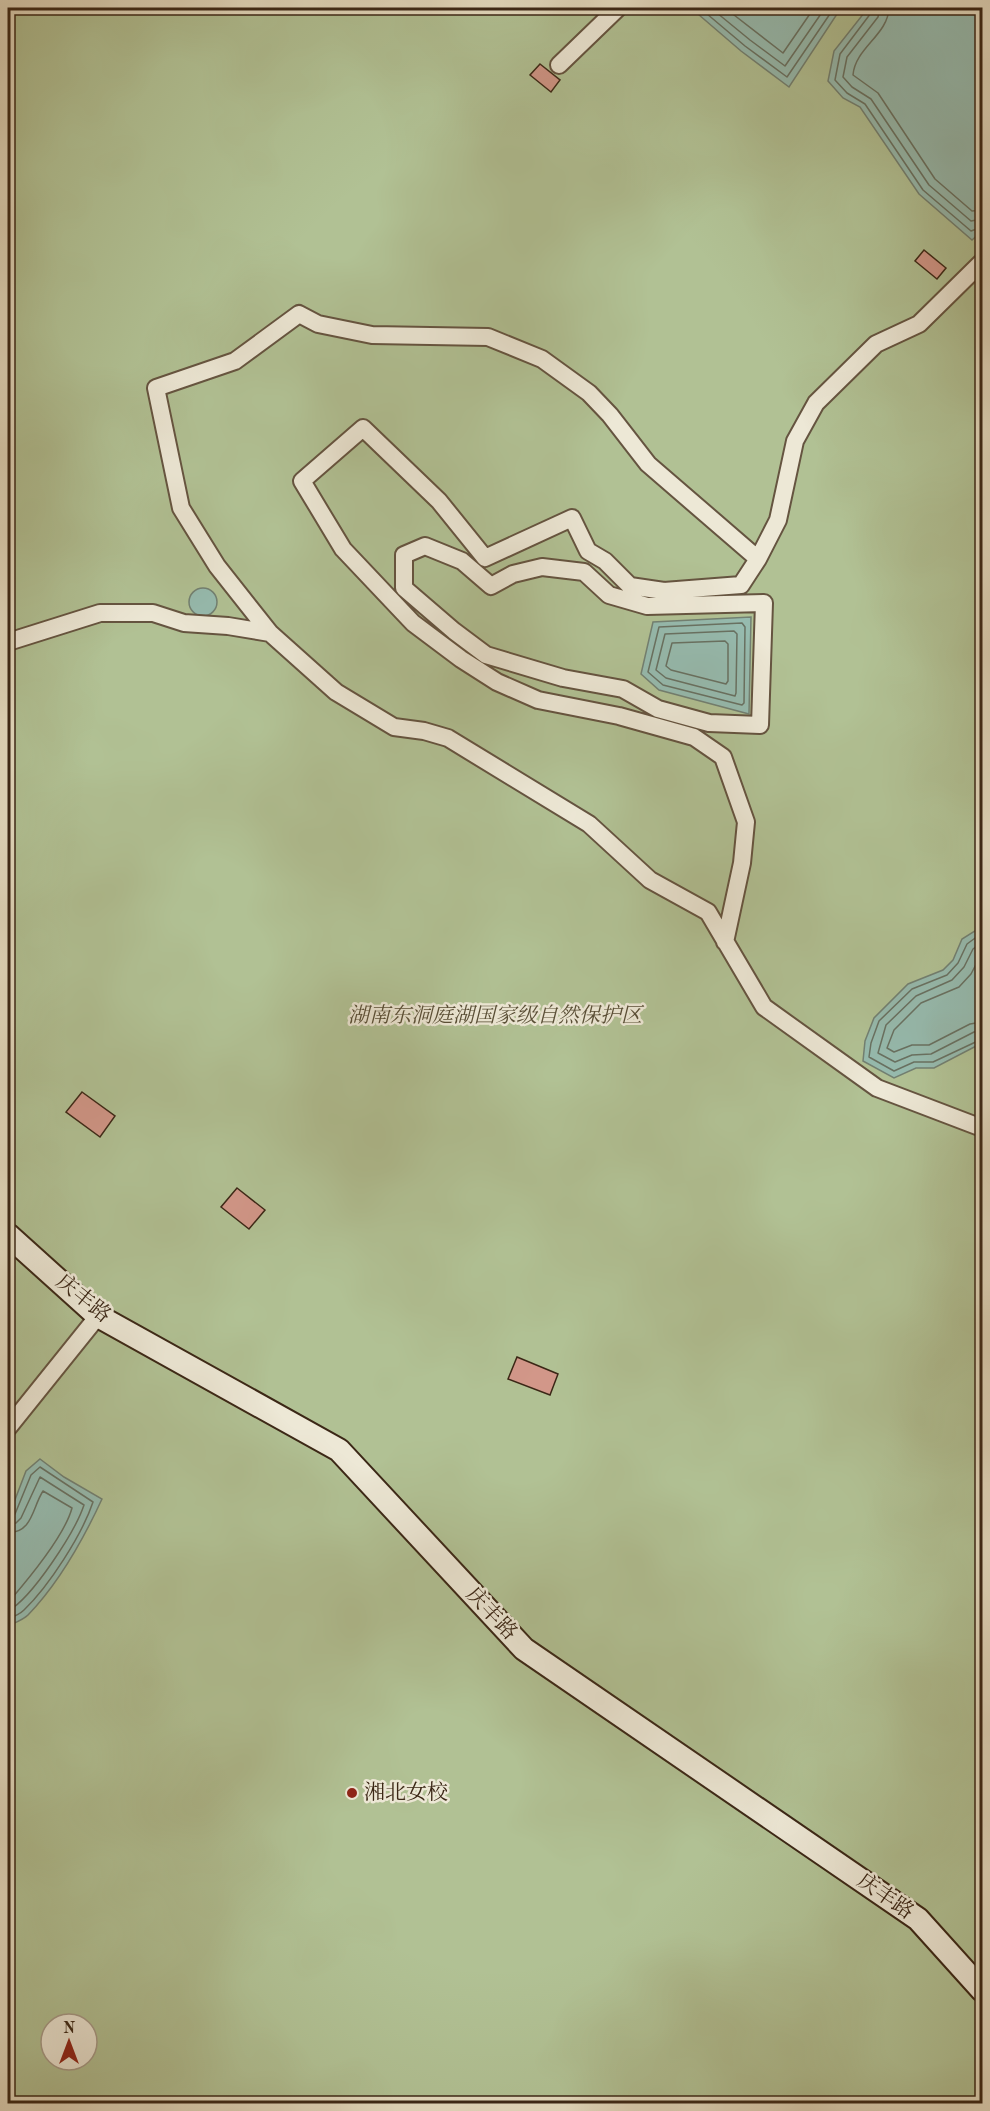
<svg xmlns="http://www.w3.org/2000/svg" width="990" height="2111" font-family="'Old Standard TT','Noto Serif SC',serif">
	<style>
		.green { fill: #b1c194; stroke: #767455; stroke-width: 1.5; fill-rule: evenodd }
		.water { fill: #96bbaf; stroke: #728072; stroke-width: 1.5 }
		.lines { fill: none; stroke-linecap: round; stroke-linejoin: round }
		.shore { stroke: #687162; stroke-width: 1.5 }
		.building { fill: #d29789; stroke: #3b2716; stroke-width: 1.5 }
		.street-casing { stroke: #655440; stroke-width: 20 }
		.secondary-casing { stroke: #3b2716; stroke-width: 26 }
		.street { stroke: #ede8d6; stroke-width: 16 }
		.secondary { stroke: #ede8d6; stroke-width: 22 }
		.poi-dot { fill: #8f2418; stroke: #ede8d6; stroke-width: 2 }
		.labels { text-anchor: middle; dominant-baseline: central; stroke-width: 5; stroke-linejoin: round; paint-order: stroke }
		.park-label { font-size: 21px; font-style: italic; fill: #584e36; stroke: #ede8d6 }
		.street-label { font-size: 21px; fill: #3b2716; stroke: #ede8d6 }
		.poi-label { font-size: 21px; fill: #3b2716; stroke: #ede8d6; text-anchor: start }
	</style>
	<rect width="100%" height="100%" fill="#e4dbc0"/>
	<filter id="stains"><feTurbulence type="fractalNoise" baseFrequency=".00333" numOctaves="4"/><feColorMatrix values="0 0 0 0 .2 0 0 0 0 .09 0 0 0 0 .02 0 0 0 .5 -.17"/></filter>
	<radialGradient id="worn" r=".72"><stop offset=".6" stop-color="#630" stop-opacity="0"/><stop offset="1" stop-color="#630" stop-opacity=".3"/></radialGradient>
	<path class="green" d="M8,8H982V2103L8,2104ZM51,2024H87V2060H51Z"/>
	<path class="water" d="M691,8H841L789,87L741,51Z
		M868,8H982V231L972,240L919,194L860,107L843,98L828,81L834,51Z
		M189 602a14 14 0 1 1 28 0a14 14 0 1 1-28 0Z
		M751,617L749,714L659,690L641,674L653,622Z
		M981,927L982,1043L934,1068H916L894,1078L863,1061L865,1041L874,1018L908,984L943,970L953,960L962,939Z
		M40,1459L64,1477L102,1499C83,1540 60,1582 28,1615C23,1620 14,1623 8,1626V1518L26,1471Z"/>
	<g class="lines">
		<path class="shore" d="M700,8L745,46L787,77L834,8
			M711,8L750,40L785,66L825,8
			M725,8L783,53L814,8
			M873,8L871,13L840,54L835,80L847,93L865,104L923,190L971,231L982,227
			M880,8L878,17L847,57L843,77L852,87L871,99L929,185L971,221L982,219
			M889,8C888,35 855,48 853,75L878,93L935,179L972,211L982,210
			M742,623L745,627L744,703L742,705L663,685L648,672L659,627Z
			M734,631L737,634L736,693L735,696L666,678L656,670L665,634Z
			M725,641L728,644V681L726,684L671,670L666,666L672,643Z
			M982,933L967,944L958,963L947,975L912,989L879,1021L871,1043L869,1057L894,1071L914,1062H933L982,1039
			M982,942L973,949L964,967L952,980L916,996L886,1025L878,1053L895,1062L912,1055L931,1054L974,1032L982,1031
			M982,953L971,974L959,987L921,1003L894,1030L887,1048L894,1052L912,1045H929L970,1024L982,1022
			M8,1517L15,1514L31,1475L40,1467L93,1502C82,1535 49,1586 24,1610C20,1614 13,1617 8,1619
			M8,1524L16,1523L21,1518L40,1477L84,1505C75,1532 32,1598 8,1611
			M8,1533C33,1532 32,1508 43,1491L72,1508C65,1534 30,1577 12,1598L8,1601"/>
	</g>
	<path class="building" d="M540,64L560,80L551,92L530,75Z
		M924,250L946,268L937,279L915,261Z
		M82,1092L115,1116L100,1137L66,1112Z
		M237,1188L265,1210L249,1229L221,1207Z
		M517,1357L558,1374L550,1395L508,1379Z"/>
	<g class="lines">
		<defs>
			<path id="street" d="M559,65L618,8
				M425,546L462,561L491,586L513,574L542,567L584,572L609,595L647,606L764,603L760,725L709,723L658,709L623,689L563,678L486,655L454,631L404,588V555Z
				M270,633L217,566L181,508L156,388L235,361L299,314L318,324L372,335L488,337L542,359L589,393L610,415L648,464L758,559
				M8,642L100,613H153L184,623L228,626L270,633L336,692L394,727L424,731L448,738L589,824L650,880L708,912L764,1007L877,1088L982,1128
				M725,942L742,863L746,822L723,757L694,737L619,716L538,700L497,682L461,659L413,623L343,549L302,481L363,428L439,501L485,558L572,518L588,551L605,561L630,586L664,591L741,585L758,559L778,520L795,441L816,403L876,344L919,324L982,262
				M8,1428L98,1316"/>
			<path id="secondary" d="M8,1235L98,1316L339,1450L524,1649L918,1919L982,1990"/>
		</defs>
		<use href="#street" class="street-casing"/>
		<use href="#secondary" class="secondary-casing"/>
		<use href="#street" class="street"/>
		<use href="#secondary" class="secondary"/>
	</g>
	<circle class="poi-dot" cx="352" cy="1793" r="6"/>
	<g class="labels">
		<g class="park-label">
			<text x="495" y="1016">湖南东洞庭湖国家级自然保护区</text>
		</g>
		<g class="street-label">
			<text transform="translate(83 1299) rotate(39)">庆丰路</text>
			<text transform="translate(491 1614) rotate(47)">庆丰路</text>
			<text transform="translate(885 1897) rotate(35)">庆丰路</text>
		</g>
		<g class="poi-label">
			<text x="364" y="1793">湘北女校</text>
		</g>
	</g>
	<rect width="990" height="2111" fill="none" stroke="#e4dbc0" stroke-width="30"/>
	<rect x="9" y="9" width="972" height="2093" fill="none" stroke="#3b2716" stroke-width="3"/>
	<rect x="15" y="15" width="960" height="2081" fill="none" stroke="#3b2716" stroke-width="1.5"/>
	<g transform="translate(69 2042)"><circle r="28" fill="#ede8d6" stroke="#a69b89" stroke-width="1.5"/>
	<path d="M0-4.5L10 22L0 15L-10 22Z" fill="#8f2418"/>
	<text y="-9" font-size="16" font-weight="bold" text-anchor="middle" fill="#3b2716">N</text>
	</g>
	<rect width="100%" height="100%" filter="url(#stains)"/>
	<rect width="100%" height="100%" fill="url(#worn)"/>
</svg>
